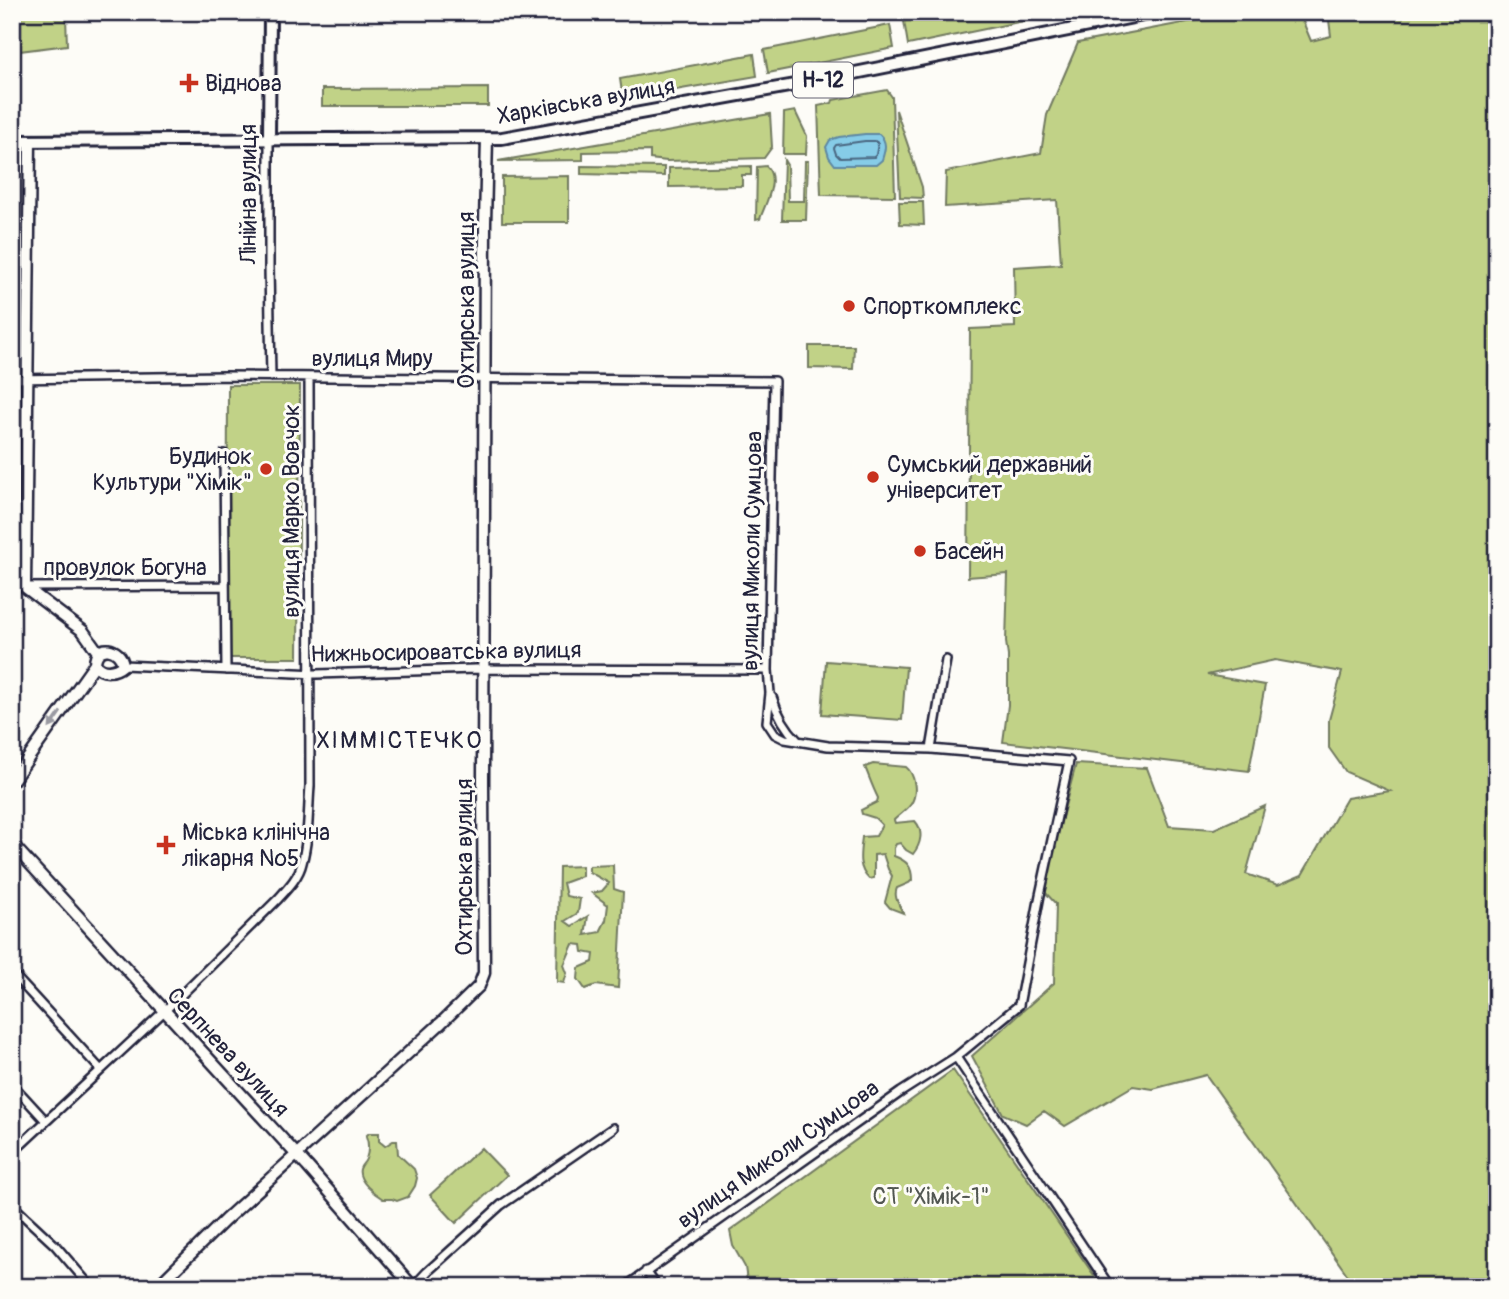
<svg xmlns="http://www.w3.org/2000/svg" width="1509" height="1299" font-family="Pangolin,sans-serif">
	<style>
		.green { fill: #c1d287; stroke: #727a61; stroke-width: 2 }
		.water { fill: #86cce7; stroke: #5e88a2; stroke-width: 2 }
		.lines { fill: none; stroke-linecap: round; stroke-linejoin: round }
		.shore { stroke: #4a6680; stroke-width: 2 }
		.street-casing { stroke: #22223b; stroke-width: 12 }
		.secondary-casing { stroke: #22223b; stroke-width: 15 }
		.primary-casing { stroke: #22223b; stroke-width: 16 }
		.street { stroke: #fdfcf7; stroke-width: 7 }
		.secondary { stroke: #fdfcf7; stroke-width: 10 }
		.primary { stroke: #fdfcf7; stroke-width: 10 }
		.oneway { fill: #9a9aa2 }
		.poi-dot { fill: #c8321e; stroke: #fdfcf7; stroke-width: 2.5 }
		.labels { text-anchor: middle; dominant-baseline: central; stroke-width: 6; stroke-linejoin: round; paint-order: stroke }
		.shield { fill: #fdfcf7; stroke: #646373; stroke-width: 2 }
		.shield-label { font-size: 21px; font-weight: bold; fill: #22223b }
		.poi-label { font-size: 23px; fill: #22223b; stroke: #fdfcf7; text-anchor: start }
		.street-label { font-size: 23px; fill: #22223b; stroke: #fdfcf7 }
		.park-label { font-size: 23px; fill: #525752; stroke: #fdfcf7 }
		.neighbourhood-label { font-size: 24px; letter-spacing: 2px; fill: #22223b; stroke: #fdfcf7 }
	</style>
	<rect width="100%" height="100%" fill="#fdfcf7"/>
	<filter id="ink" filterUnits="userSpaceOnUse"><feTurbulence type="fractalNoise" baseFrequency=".0143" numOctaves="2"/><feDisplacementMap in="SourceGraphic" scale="14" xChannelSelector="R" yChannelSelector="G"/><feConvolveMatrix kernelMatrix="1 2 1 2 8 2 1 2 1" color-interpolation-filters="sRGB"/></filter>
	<g filter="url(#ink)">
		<path class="green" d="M12,12H51L66,17L67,45L20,51L13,77Z
			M946,12H1052V15L908,45L904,21Z
			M1240,12H1299L1311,41L1331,36L1328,12L1475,13L1493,24H1497V1285L1490,1287H1356L1206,1075L1153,1089L1133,1086L1065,1126L1044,1111L1026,1124L1003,1114L972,1056L1054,983L1056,904L1043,890L1076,764L1147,768L1169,826L1214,829L1265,806L1246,874L1278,885L1302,875L1347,798L1390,791L1346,772L1329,748V720L1342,672L1275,660L1207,675L1265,685L1249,771L1003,742L1008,705V656L1006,642L1008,574L968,577L970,329L1015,327L1014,267L1061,264L1057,200L945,207L946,172L1041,153L1047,115L1078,43Z
			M890,25L894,48L768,73L764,50Z
			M754,54L757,76L623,99L620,79Z
			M488,88V106H322V89Z
			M887,90L892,97L895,196L821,195L818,106L832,103L833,100Z
			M896,110L922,187L923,198L900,197Z
			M795,111L807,136L806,154H783L784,113Z
			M770,114L772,147L764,158L667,161L650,159V151L583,152V160L498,161Z
			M784,160L787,165L788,201H804L805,161H808L806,220H782Z
			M581,166L664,167V176L581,174Z
			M751,166V175H742V186L669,187V168Z
			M766,166C780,179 765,204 760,219L756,220L757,167Z
			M569,176V222H502V177Z
			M899,202H923L924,225L900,224Z
			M809,346H854L853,369L809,368Z
			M228,385H300L298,658H227Z
			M826,661L906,667L902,720L822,714Z
			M873,764L906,767C915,774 918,793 911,804C907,810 899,815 894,820L895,823L915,821C924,831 921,844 913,854L906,850L900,843L896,844L894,848V856C907,861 912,866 912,880L909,883L897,888C893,896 899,905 903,913L890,908L885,902L892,876L888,869L883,854L874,855V878L869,879C857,867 860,854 862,837L876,836L882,825L875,818L862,814L861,810L877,802L878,798C872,786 870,779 865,767Z
			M613,865L614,889L623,892L618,988L596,985L585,989L578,979L579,968L593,962L594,954L583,952L582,945L573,944L564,965L567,973L564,983L557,982L559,867L582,866V876L563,883L566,896L580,899L578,913L565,921L572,926L588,916L585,935L600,932L606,920L608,905L592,893L602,891L609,883L589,872V866Z
			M953,1070L1102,1287H748L745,1267L733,1246L730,1231Z
			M369,1133H379V1141L385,1146L393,1141H397L398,1154L414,1169L417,1178L415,1186L408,1197L397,1201L392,1199H383C375,1194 357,1181 360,1169C362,1163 364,1164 366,1159C369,1151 369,1144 366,1136Z
			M481,1148L507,1175L456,1223L430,1195Z"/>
		<path class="water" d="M865,134H879C888,142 885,150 882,160L876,165H835L829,157L826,147L830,140L839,137Z"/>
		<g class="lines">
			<path class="shore" d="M865,141H875L878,143L876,155L874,157L840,158L836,154L834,148L836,145Z"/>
			<defs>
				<path id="street" d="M269,138V267L271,377
					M12,379L224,376L774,381L768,670L770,693L767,722L775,734L785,739L828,746L931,749L1069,761L1040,895L1019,1005L956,1057L901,1092L625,1287
					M224,454L226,670
					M12,582L25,587L224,586
					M123,665L317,674L475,669L768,670
					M772,697C777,713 786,729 798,741
					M931,749L946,660
					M12,973L101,1070
					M956,1057L1110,1287
					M12,1084L46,1121
					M12,1153L175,1001L278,899C287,889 299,877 302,863C309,838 308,811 310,786L309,377
					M12,1205L55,1245L91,1287
					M646,1271L657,1287
					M413,1287L427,1272L501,1205L613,1128"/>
				<path id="secondary" d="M30,141L25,587L83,631L98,652
					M12,781L95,664C95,642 121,647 123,665C115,672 102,674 95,664
					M12,844L307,1166L413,1287
					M157,1287L225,1220L441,1023L479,986L484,973L483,782L485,223L487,138"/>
				<path id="primary" d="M269,138L270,12
					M12,141L502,138L795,85L1158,12"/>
			</defs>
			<use href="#street" class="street-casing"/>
			<use href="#secondary" class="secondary-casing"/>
			<use href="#primary" class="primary-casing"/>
			<use href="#street" class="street"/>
			<use href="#secondary" class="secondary"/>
			<use href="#primary" class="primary"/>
		</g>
		<defs><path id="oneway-solid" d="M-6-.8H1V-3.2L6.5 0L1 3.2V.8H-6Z" transform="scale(1.75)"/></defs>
		<use class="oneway" href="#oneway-solid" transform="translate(55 720) rotate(125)"/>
	</g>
	<g class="poi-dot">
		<path d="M185.5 72.5h7v7h7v7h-7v7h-7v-7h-7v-7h7z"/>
		<circle cx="849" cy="306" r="7"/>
		<circle cx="266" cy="469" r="7"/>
		<circle cx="873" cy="477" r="7"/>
		<circle cx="920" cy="551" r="7"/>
		<path d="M162.5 834.5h7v7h7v7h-7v7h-7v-7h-7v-7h7z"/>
	</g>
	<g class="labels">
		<rect class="shield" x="793" y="62.5" width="60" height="35" rx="5"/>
		<g class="shield-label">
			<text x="823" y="80">Н-12</text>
		</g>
		<g class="poi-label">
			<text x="205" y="83">Віднова</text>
			<text x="863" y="306">Спорткомплекс</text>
			<text x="252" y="456" text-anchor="end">Будинок<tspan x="252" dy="26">Культури "Хімік"</tspan></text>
			<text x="887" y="464">Сумський державний<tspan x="887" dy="26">університет</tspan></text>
			<text x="934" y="551">Басейн</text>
			<text x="182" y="832">Міська клінічна<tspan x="182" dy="26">лікарня №5</tspan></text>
		</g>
		<g class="street-label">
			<text transform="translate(586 101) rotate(-10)">Харківська вулиця</text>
			<text transform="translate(248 194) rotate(-90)">Лінійна вулиця</text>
			<text transform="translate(466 300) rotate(-90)">Охтирська вулиця</text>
			<text x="372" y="358">вулиця Миру</text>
			<text transform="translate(291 511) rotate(-90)">вулиця Марко Вовчок</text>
			<text transform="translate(752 551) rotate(-89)">вулиця Миколи Сумцова</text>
			<text x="125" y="567">провулок Богуна</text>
			<text transform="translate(446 652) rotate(-1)">Нижньосироватська вулиця</text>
			<text transform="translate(464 867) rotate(-90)">Охтирська вулиця</text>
			<text transform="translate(228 1052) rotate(47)">Серпнева вулиця</text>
			<text transform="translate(778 1154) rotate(-35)">вулиця Миколи Сумцова</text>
		</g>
		<g class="park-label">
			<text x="931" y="1196">СТ "Хімік-1"</text>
		</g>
		<g class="neighbourhood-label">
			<text x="400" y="740">ХІММІСТЕЧКО</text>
		</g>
	</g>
	<rect width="1509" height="1299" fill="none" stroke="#fdfcf7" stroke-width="42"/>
	<rect x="21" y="21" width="1467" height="1257" fill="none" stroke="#22223b" stroke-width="2.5" filter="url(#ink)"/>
</svg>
